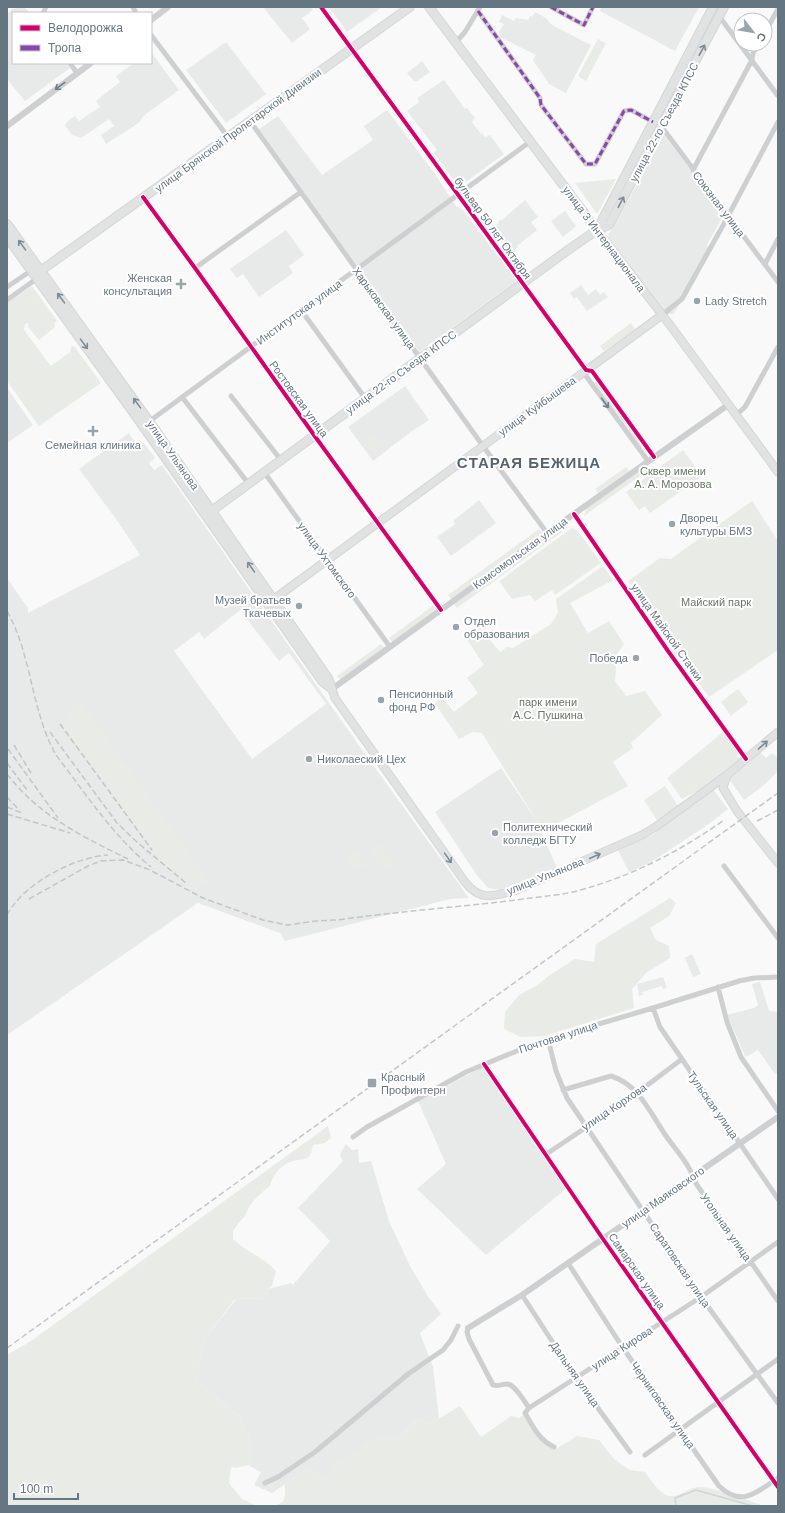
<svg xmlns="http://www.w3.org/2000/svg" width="785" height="1513" font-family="Arial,sans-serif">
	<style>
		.built { fill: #e8e9e9; fill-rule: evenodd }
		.green { fill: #e8ebe6 }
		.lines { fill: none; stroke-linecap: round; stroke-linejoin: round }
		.stream { stroke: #ced6d9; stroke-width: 1.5 }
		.secondary-casing { stroke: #d5d6d7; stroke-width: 9 }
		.primary-casing { stroke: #d5d6d7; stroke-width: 10 }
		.minor { stroke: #cecfd0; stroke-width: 5 }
		.tertiary { stroke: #cecfd0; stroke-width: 6 }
		.secondary { stroke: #e1e2e2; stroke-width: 7 }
		.primary { stroke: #e1e2e2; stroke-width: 8 }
		.rail { stroke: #c3c5c6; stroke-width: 1.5; stroke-dasharray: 6 3; stroke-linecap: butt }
		.quiet { stroke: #8e44ad; stroke-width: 3; stroke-dasharray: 6 3; stroke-linecap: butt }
		.cycleway-casing { stroke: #fff; stroke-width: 6 }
		.cycleway { stroke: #d6006c; stroke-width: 4 }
		.oneway { stroke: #7e8c96 }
		.oneway2 { stroke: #707f8b }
		.poi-dot { fill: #99a4ac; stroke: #fff; stroke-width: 1.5 }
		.labels { text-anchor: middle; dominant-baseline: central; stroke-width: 4; stroke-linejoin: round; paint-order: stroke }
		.street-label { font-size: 11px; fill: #657683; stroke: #fff }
		.poi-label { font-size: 11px; fill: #657683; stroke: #fff; text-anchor: start }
		.park-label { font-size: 11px; fill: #687a64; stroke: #fff }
		.district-label { font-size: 15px; font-weight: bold; letter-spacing: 1px; fill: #57646e; stroke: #fff }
	</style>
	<rect width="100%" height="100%" fill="#f9f9f9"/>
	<path class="built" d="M21,7H24L30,13H13V63H66L70,68L25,101L7,79V14L12,9Z
		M263,7H310L313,10L302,18L310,29L292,43Z
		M329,7H382L347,32Z
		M602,7H699L675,51L600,11Z
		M535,12L546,18L552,25L591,45L566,93L549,84L533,60L536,55L500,37L499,32L504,24L499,22L502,15L514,21L516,18L528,20L530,16L532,17Z
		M226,42L266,94L226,123L186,70Z
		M151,52L179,90L143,116L140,122L106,144L101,135L114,126L109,119L81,138L72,135L65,125L68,121L75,116L79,121L100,107L96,101L120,82L116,76L134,63H151Z
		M422,61L430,72L417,81H414L407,73Z
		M444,80L465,109L467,108L475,118L472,122L481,134L482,133L485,137L490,135L504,154L459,187L434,153L437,150L407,111L419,102L417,98Z
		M387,110L435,174L456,206L463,210L517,281L419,352L259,129L278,116L322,175L373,140L364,126Z
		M664,135L724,214L707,245L710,249L674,314H666L609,238L608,234L613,228Z
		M525,200L538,217L531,222L537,230L517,246L518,247L510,254L491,230L499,223L498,222L500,220H502Z
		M565,211L576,226L575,227L563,237L551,221Z
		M286,230L304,255L289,266L293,273L259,297L243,274L237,278L230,269Z
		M581,285L588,295L596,289L600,295L604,292L608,297L587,311L577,297L574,299L570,293Z
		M405,386L429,420L412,431L373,461L348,427Z
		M7,388L33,425L7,443Z
		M129,433L137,446L143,442L155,458L149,463L154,470L162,465L355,740L469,898L450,899L285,941L280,933L198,903L7,1035V578L28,608V613L140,555L116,519L79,469ZM240,610L279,661L289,653L326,704L252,759L174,651L199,632L204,639Z
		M479,500L496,523L451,556L437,537L455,524L453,521Z
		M760,752L766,758L772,753L778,758V771L764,785L744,800L729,779Z
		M501,768L536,820L557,868L500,890L488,888L476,874L435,812Z
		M713,789L728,809L706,826L651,862L629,872L618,850L652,835Z
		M692,954L701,974L693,977L685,958Z
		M663,977L667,988L663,989L662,986L642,992L643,995L639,996L637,984Z
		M760,982L769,1011L778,1012V1072L775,1074L758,1050L746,1057L745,1056L727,1015L754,1008L758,1005L752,984Z
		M483,1067L567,1188L486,1255L417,1189L446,1164L418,1101Z
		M346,1144L352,1150L358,1149L359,1163L371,1161L389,1221L409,1264L427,1295L441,1314L420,1333L433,1367L439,1418L430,1424L417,1419L396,1440L381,1435L332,1468L325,1480L319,1474L307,1469L272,1493L254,1485L261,1472L248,1465L250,1462L252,1448L248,1433L244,1429L241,1417L196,1380L205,1339L236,1299L267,1298L268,1289L291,1283L293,1285L330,1241L298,1208L343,1161L340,1156L342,1150Z"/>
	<path class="green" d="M716,7H722L662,117L660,115Z
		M598,39L606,43L586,81L578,76Z
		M616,179L597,214L575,183Z
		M32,286L57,321L54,323L55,327L39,340L28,327V323L25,324L24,330L51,366L70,352L71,347L74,346L101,383L39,426L7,381V303Z
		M631,323L635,329L604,351L600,346Z
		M596,381L643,447L641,449L594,383Z
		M374,431L385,446L375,454L363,439Z
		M683,450L702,476L650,513L645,506L639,510L626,492Z
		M626,467L629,471L598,493L595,489Z
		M645,467L647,471L584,516L586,509Z
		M752,501L778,541V650L709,697L673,648L628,581L660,558L671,559Z
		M559,528L562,532L457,608L454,604Z
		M572,528L578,531L601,563L555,595L552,590L535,601L530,595L512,599L499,581Z
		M539,529L542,533L451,599L448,595Z
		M603,566L613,580L570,603L588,633L609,621L624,644L617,654L615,681L626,696L645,691L662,715L631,743L633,748L613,762L628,786L543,831L482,733L473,732L459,739L435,703L442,697L454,712L478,693L467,678L484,665L464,635L478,625L500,652L507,647L513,648L551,624L558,613L556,599Z
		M434,605L437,610L392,642L389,638Z
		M381,644L384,648L341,680L337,676Z
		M738,689L748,702L731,716L721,702Z
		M80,700L208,880L196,890L173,872L160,860L61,723L69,717L66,712Z
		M723,732L739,754L737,755L740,759L704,787L682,799L667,778Z
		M665,786L678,806L657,820L644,800Z
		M380,843L395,865L385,872L370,850Z
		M355,850L366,866L357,872L346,856Z
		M670,898L676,903L669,916L650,928L656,940L669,946L670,958L646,973L632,989L634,1008L544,1036L521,1037L504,1029L505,1012L519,995L536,986L550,975L575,959L594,962L596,944Z
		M328,1126L331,1138L325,1143L313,1145C312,1148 312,1152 310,1155C307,1161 299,1159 293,1161C282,1164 272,1175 270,1186C261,1193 248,1204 246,1215L241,1220L233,1231V1239C246,1252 263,1257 276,1271L272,1286L268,1289L267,1298L236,1299L234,1300L205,1339L196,1380L241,1417L244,1429L248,1433L252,1448V1458L248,1465L236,1468L231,1467L229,1483L242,1499L257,1506H7V1355L31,1341Z
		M460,1406L481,1437L511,1416L519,1418L523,1415C534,1432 536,1441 556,1449L577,1436L599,1440L614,1459L630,1470L645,1472C651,1480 657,1490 666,1495C677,1500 688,1487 699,1487C720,1488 745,1500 765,1506H273C287,1503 285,1497 285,1484L307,1469L319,1474L325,1479L339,1455L345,1459L381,1435L396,1440L417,1419L430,1424Z"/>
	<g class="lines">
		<path class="stream" d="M676,1506L675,1498L696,1490L753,1506"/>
		<defs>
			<path id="secondary" d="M597,230L670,325L778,472
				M270,602L662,315
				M332,689L335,698L465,882C480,902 495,896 517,890L642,835L657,826L727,775L778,732
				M727,775L723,788L737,811L778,863"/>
			<path id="primary" d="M429,7L597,230
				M7,224L149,421L328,678L332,689
				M597,230L713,7
				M7,237L143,426L322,681L332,689
				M46,267L410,7
				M206,515L568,250L597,230L609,225L724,7"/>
		</defs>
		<use href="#secondary" class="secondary-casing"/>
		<use href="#primary" class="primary-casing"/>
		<path class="minor" d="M133,7L136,13
			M321,7L586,370L592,371L654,457
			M551,7L584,25L593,7
			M478,11L540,98L541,105L586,164H595L624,111L631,110L653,122
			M43,13L46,7
			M719,16L778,96
			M765,32L778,9
			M151,35L228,137
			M456,42L465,32L480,7
			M70,63L77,73
			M250,121L483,446L547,533
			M661,126L778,282
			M693,170L752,60L753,53L758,44
			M143,197L195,268L314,435L441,610
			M765,264L778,239
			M195,268L301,192
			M7,287L32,270
			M7,300L39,277
			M301,310L365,398
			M662,315L682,299L726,220L778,122
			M586,370V376L648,461
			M231,396L281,460
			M182,397L248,483
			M736,415L745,407L778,347
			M147,423L531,141
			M264,472L390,647
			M574,514L668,651L746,759
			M724,866L778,938
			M718,987L727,1022L741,1057L778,1111
			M653,1008L660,1027L778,1199
			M548,1039L556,1071L567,1098L701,1297L778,1403
			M484,1064L603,1239L778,1487
			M563,1090L611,1076C638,1084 650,1112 664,1133C672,1145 682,1156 689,1168C692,1173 694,1180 697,1185L778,1301
			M353,1137L367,1127L466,1072L541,1041L653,1008L739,981L754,978L778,977
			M545,1155L637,1093L682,1059
			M568,1263L623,1348L719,1486C742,1508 757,1492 778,1478
			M522,1295L576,1378L630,1452
			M468,1328L467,1332L469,1339L493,1385C499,1387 501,1384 506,1384C514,1383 525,1402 529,1408
			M554,1447C539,1440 533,1427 525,1413L529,1408L701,1297L778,1242
			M645,1455L778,1359
			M265,1483L278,1477L315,1452L408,1374L443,1350L451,1340L458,1326"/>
		<path class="tertiary" d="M151,20L168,7
			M7,126L91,63
			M332,689L547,533L728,405
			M468,1328L522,1295L778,1117"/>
		<use href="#secondary" class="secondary"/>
		<use href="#primary" class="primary"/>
		<path class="rail" d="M7,611C32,655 31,711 56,755C86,794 113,836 151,867
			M60,724L152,850
			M50,732L117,823L138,843L187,884
			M14,745L31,773
			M8,749L58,818
			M7,763L27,790
			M7,774C38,815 83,837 128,859
			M7,797L19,810
			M7,807L22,813
			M7,814L70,833
			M757,821L778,810
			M29,899L88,866L101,861L123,860L150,870L203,898L263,920L287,925L316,921L338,920C400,911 462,907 524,899C544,896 565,895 584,889C634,875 682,850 724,820
			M7,915C23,884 74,857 108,855
			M7,1348L778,793"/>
		<path class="quiet" d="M551,7L584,25L593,7
			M478,11L540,98L541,105L586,164H595L624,111L631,110L653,122"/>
		<defs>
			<path id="cycleway" d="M321,7L586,370L592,371L654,457
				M143,197L195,268L314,435L441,610
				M574,514L668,651L746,759
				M484,1064L603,1239L778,1487"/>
		</defs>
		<use href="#cycleway" class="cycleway-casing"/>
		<use href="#cycleway" class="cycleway"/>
	</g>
	<defs><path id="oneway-shaft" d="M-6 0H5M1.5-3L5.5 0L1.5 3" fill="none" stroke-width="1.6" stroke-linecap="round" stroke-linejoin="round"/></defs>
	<g class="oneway">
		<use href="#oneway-shaft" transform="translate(702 50) rotate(-62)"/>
		<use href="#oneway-shaft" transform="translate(621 202) rotate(-62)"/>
		<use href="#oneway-shaft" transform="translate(22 245) rotate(-126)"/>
		<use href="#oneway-shaft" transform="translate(61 298) rotate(-126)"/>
		<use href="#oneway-shaft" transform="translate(84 344) rotate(54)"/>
		<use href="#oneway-shaft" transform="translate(137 403) rotate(-126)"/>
		<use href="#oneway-shaft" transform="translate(251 567) rotate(-125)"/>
		<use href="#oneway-shaft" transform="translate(763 745) rotate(-41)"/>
		<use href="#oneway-shaft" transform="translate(595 856) rotate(-24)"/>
		<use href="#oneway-shaft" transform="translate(448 858) rotate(55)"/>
	</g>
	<g class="oneway2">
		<use href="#oneway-shaft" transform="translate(60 86) rotate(144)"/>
		<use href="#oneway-shaft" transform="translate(605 403) rotate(54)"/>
	</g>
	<g class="poi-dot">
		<path d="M179 278h4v4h4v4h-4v4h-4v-4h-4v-4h4z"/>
		<circle cx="697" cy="301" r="4"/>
		<path d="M91 425h4v4h4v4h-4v4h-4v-4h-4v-4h4z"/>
		<circle cx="672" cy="524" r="4"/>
		<circle cx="299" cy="606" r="4"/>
		<circle cx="456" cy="627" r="4"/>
		<circle cx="636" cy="658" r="4"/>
		<circle cx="381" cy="700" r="4"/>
		<circle cx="309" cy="759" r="4"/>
		<circle cx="495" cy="833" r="4"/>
		<rect x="367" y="1078" width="10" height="10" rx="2"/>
	</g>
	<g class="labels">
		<g class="street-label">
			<text transform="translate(664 122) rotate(-62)">улица 22-го Съезда КПСС</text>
			<text transform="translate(238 130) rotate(-36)">улица Брянской Пролетарской Дивизии</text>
			<text transform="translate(719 204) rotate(53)">Союзная улица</text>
			<text transform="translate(493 228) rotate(54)">бульвар 50 лет Октября</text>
			<text transform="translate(604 239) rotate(53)">улица 3 Интернационала</text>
			<text transform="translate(384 308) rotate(54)">Харьковская улица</text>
			<text transform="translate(299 312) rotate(-36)">Институтская улица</text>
			<text transform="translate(401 372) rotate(-36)">улица 22-го Съезда КПСС</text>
			<text transform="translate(299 399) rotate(54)">Ростовская улица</text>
			<text transform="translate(537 406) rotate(-36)">улица Куйбышева</text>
			<text transform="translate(173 455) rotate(55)">улица Ульянова</text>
			<text transform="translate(520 553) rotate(-36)">Комсомольская улица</text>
			<text transform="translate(327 560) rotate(54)">улица Ухтомского</text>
			<text transform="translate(667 632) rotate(55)">улица Майской Стачки</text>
			<text transform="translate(545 876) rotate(-22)">улица Ульянова</text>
			<text transform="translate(558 1037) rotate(-18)">Почтовая улица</text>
			<text transform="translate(713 1105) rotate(55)">Тульская улица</text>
			<text transform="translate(614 1107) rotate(-34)">улица Корхова</text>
			<text transform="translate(663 1197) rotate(-35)">улица Маяковского</text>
			<text transform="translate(726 1227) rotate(55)">Угольная улица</text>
			<text transform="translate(680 1265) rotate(56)">Саратовская улица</text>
			<text transform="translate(637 1271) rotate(55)">Самарская улица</text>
			<text transform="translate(622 1348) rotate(-33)">улица Кирова</text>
			<text transform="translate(575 1374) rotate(55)">Дальняя улица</text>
			<text transform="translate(663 1405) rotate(55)">Черниговская улица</text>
		</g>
		<g class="poi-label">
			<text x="172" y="278" text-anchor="end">Женская<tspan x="172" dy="13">консультация</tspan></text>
			<text x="705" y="301">Lady Stretch</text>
			<text x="93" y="445" text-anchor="middle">Семейная клиника</text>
			<text x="680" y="518">Дворец<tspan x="680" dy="13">культуры БМЗ</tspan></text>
			<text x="291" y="600" text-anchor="end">Музей братьев<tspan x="291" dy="13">Ткачевых</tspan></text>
			<text x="464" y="621">Отдел<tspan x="464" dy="13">образования</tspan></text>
			<text x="628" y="658" text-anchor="end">Победа</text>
			<text x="389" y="694">Пенсионный<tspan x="389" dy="13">фонд РФ</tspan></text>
			<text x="317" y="759">Николаеский Цех</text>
			<text x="503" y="827">Политехнический<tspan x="503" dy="13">колледж БГТУ</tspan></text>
			<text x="381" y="1077">Красный<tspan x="381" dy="13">Профинтерн</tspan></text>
		</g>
		<g class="park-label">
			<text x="673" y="471">Сквер имени<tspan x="673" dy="13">А. А. Морозова</tspan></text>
			<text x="716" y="602">Майский парк</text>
			<text x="548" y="702">парк имени<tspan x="548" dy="13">А.С. Пушкина</tspan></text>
		</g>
		<g class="district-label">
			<text x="529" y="462">CТАРАЯ БЕЖИЦА</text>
		</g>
	</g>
	<rect width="785" height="1513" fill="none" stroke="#657683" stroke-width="16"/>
	<rect x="12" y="12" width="140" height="52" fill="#ffffff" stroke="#c1c8cd"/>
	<rect x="20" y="25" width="20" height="6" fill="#d6006c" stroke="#c1c8cd"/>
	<text x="48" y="32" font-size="12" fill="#657683">Велодорожка</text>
	<rect x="20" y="45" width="20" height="6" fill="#8e44ad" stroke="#c1c8cd"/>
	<text x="48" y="52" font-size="12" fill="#657683">Тропа</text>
	<g transform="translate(753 32) rotate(121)"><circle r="19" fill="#ffffff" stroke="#c1c8cd"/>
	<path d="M0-3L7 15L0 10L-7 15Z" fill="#99a4ac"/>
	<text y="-6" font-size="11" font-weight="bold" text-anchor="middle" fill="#657683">С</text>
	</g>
	<path d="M14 1493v6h64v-6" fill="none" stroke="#657683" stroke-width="2"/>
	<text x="20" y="1493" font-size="12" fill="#657683" stroke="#ffffff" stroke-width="3" paint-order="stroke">100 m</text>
</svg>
